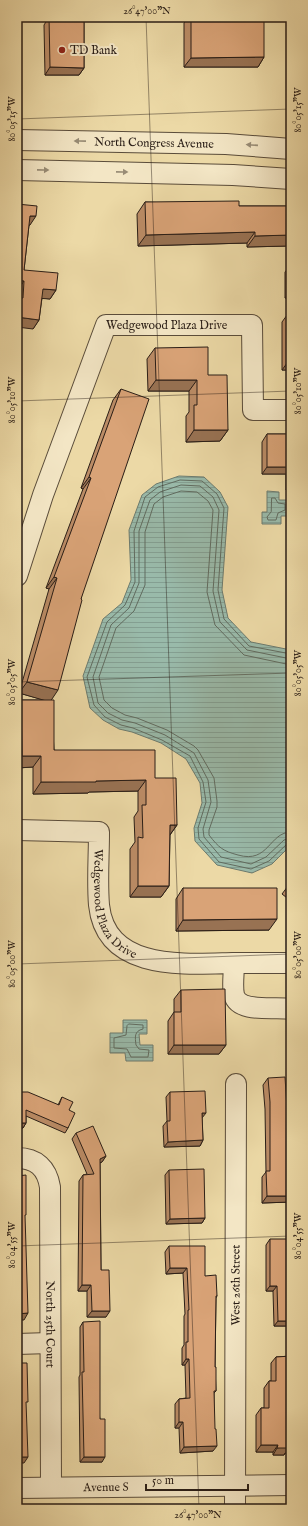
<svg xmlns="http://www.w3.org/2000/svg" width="308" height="1526" font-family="'IM FELL English',serif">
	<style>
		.water { fill: url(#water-rules); stroke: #6c7b6f }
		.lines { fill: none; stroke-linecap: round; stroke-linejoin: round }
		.shore { stroke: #616c60; stroke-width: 1 }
		.minor-casing { stroke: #5a4c3a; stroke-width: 22 }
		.minor { stroke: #f3e6c5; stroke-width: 20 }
		.wall { fill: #bb8c66; stroke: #291d16 }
		.shaded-wall { fill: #987253; stroke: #291d16 }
		.building { fill: #d9a377; stroke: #291d16 }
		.oneway { fill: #988c76 }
		.ticks { fill: none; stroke: #291d16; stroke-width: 1; stroke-opacity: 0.45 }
		.poi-dot { fill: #8f2418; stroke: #f3e6c5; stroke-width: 1.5 }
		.labels { text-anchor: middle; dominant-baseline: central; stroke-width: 4; stroke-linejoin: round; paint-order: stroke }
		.poi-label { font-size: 12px; fill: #291d16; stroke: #f3e6c5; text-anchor: start }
		.street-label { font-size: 12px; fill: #291d16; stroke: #f3e6c5 }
		.neatline { fill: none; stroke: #291d16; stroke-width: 1.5 }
		.ticks-label { font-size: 10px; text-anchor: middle; fill: #291d16 }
	</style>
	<defs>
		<pattern id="water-rules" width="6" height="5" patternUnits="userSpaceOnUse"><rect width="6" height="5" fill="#99baaa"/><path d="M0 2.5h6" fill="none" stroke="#849f92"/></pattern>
	</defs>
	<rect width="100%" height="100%" fill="#ecd9a6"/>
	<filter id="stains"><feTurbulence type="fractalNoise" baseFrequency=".005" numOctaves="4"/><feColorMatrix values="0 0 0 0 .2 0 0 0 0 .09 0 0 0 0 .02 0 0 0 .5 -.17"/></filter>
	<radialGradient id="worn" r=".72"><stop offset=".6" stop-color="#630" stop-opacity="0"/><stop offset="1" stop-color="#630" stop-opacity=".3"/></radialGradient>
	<path class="water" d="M179,476L204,477L220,492L228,507L222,590L228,618L251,642L291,650V845L272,864L252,873L217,865L195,841L194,828L202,803L200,783L186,759L161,743L132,732L119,729L103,720L90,708L83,676L103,619L122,603L131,580L129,530L142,495L156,484Z
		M267,491L279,492V500H289V516H281V524H262V512H267Z
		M123,1020H147V1034H139L140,1045H153V1061H126L125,1053H110V1033H123Z"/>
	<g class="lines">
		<path class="shore" d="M272,498H275L278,503L285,504V510L278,513L276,520H268L267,517L271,512Z
			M291,654L249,646L224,619L218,590L224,508L217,494L202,481L180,480L158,487L145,497L134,531L135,582L125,605L107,622L87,677L94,705L105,717L121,725L133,728L162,740L190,756L203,782L206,802L198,828L199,839L219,862L251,869L269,861L287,844L291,843
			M291,659L247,650L220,622L213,591L219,510L213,497L200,486L181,485L160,492L150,500L139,531V583L129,608L111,625L93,677L98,703L108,713L122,720L135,723L165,735L194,753L208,780L211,802L203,829L204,837L221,857L251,864L266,857L284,840L291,838
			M291,665L244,655L215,625L207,592L213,510L208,501L197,492L181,491L163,497L154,504L145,532V585L134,611L116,628L99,677L104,700L112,708L125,715L137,718L167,730L194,746L198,750L214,778L217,801V807L209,830V835C219,848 223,851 238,855C269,864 269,832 291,832
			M129,1024L143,1025V1029C134,1031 135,1037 136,1045L139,1049L149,1050L148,1057H131L127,1049L114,1048V1038L126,1035L127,1026Z"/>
		<defs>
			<g id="minor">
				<path id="s1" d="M17,140L226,144L291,149"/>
				<path d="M17,170L233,175L291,179"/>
				<path id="s2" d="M17,576L43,495L106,325H252L253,410H291"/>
				<path id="s3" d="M17,830L99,832C99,856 97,881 99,905C106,972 186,964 234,963C234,973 232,986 234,995C239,1014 276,1006 291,1009"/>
				<path d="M234,963H291"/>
				<path id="s4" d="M17,1158C36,1158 47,1168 50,1187L51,1487"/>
				<path d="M17,1344L50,1343"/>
				<path id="s5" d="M17,1488L291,1485"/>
				<path id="s6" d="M235,1509L236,1084"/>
			</g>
		</defs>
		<use href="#minor" class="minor-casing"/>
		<use href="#minor" class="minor"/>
	</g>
	<path class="wall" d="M49,17H84V68L79,75H45L44,25Z
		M188,17H191L264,57L258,67H184V23Z
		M145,202L239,206H291V298H285V272L289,267L288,246L247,247V243L138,246L137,214Z
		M17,204L30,225H29L24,270L56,290L50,299L42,298L39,320L33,329L17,298L18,290Z
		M290,311H291V370H282V322Z
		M155,348L208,375L228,430L220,441L186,442V416L189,412V391H148L147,359Z
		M121,389L81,599L51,700L54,750L155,778L177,825L170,835L169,886L161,897H130V849L135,842L134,817L138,811V791L89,792L88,793L33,794V767L17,768V707L21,700H44L19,693L49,589L46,588L83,489L81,488L113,400Z
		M267,434H291V490H286V474H262V442Z
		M291,882V901L282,894Z
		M183,888L269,930L176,931V899Z
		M181,990L226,1045L219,1054H168V1021L174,1012V999Z
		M268,1078L291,1202L262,1203V1177L266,1172L265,1109L263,1085Z
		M17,1092L58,1105L62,1097L69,1110L68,1128L65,1133L26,1116V1123L23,1128H17Z
		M170,1092L202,1118L203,1140L200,1146L164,1147L163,1126L167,1121L166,1097Z
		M76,1133L106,1156L102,1162L100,1163L101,1270L106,1317H87V1291H78L79,1181L83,1175L87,1174L72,1139Z
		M169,1170L205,1218L202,1223L166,1224L165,1175Z
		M270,1239L291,1264H290L291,1326H274L273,1291H266V1245Z
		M169,1246L205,1276L217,1296L216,1298L215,1367L216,1391L214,1393L213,1451L180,1453L179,1428H175V1404L179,1399L186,1398L185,1365H182V1348L184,1345V1316L185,1314L183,1273L166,1274L165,1252Z
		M83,1322L100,1419L102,1462H80L79,1377L80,1375V1327Z
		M291,1356V1453H285L284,1455H273V1452H256V1415L261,1408H264V1388L269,1381H271V1363L276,1357Z"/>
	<path class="shaded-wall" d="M264,57L258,67H184L191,58Z
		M50,67L84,68L79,75H45Z
		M30,216H36L30,225H23Z
		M255,232L247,243L138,246L146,235Z
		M291,235V243L288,246L247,247L255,236Z
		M17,280L24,281L18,290H17Z
		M43,289L56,290L50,299L36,298Z
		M291,290V298H285Z
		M17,317L39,320L33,329L17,327Z
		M290,359H291V370H282Z
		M156,380H197L189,391H148Z
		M194,430H228L220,441L186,442Z
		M267,467H291L286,474H262Z
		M89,477L91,478L83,489L81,488Z
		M291,483V490H286Z
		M54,577L57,578L49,589L46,588Z
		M27,682L58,690L50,702L19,693Z
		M22,756H41L33,767L17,768V764Z
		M146,780L138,791L89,792L88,793L33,794L41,782Z
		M170,825H177L169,836Z
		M138,886H169L161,897H130Z
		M277,919L269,930L176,931L183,920Z
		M174,1045H226L219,1054H168Z
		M202,1113H206L202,1118Z
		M17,1123H26L23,1128H17Z
		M203,1140L200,1146L164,1147L168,1142Z
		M106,1156L102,1162L96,1164L100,1159Z
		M267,1196H291V1202L262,1203Z
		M205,1218L202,1223L166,1224L170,1219Z
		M170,1268H187L183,1273L166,1274Z
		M82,1285H91L87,1291H78Z
		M270,1286H277L273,1291H266Z
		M92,1311H110L106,1317H87Z
		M28,1313L24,1320H17V1314Z
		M278,1321H291V1326H274Z
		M186,1359H189L185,1365H182Z
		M179,1422H183L179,1428H175Z
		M261,1445H278L273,1452H256Z
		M217,1446L213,1451L180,1453L184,1447Z
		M288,1446H291V1453H285L284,1455H273L277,1448Z
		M17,1457H28L24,1463H17Z
		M84,1457H105L102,1462H80Z"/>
	<path class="building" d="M49,17H84V68L50,67Z
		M191,17H264V57L191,58Z
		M239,201V206H291V235L255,236V232L146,235L145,202Z
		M17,204L37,206L36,216H30L24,270L58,273L56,290L43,289L39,320L17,317V298H23L24,281L17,280Z
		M290,311H291V359H290Z
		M208,347V375H227L228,430H194V405H197V380H156L155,348Z
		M121,389L149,399L81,599L82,600L58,690L27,682L57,578L54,577L91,478L89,477Z
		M267,434H291V467H267Z
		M21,700H54V750H155V778H176L177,825H170L169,886H138V837L143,838L142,805H146V780L96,781V782H41V756H22Z
		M183,888H277V919L183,920Z
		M225,989L226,1045H174V1012H181V990Z
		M285,1077L287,1109H291V1196H267L266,1171H270V1102L268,1078Z
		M205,1091L206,1113H202L203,1140L168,1142L167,1121H170V1092Z
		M17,1092H28L59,1105L62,1097L73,1102L69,1110L75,1113L68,1128L26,1110V1123H17Z
		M93,1126L106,1156L100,1159L101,1270H109L110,1311H92L91,1285H82L83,1175L94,1174L76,1133Z
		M204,1169L205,1218L170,1219L169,1170Z
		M26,1175V1215H25L28,1313L17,1314V1176Z
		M270,1239H291V1259H290L291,1321H278L277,1286H270Z
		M169,1246H205V1276L216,1275L217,1296H216L215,1367H216V1391H214L215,1429H216L217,1446L184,1447L183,1422H179V1399L190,1398L189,1359H186V1342H188V1310H189L187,1268H170Z
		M100,1321V1419H105V1457H84L82,1372H84L83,1322Z
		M291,1356V1446H288V1448H277L278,1445H261V1408H269V1381H276V1357Z
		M17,1363H27L28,1402H26L28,1457H17Z"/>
	<defs><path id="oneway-solid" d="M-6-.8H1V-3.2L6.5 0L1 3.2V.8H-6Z"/></defs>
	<g class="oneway">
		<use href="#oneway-solid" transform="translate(80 141) rotate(-179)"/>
		<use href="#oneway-solid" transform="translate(252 145) rotate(-176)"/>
		<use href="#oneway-solid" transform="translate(43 170) rotate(1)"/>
		<use href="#oneway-solid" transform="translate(122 172) rotate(1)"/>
	</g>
	<path class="ticks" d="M146,17L199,1509M17,119L291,109M17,401L291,391M17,682L291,673M17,964L291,954M17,1246L291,1236"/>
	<circle class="poi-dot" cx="62" cy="50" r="4"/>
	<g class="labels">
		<g class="poi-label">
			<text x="70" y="50">TD Bank</text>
		</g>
		<g class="street-label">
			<text stroke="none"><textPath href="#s1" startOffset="137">North Congress Avenue</textPath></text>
			<text stroke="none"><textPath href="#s2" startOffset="327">Wedgewood Plaza Drive</textPath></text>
			<text stroke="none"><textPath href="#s3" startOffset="160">Wedgewood Plaza Drive</textPath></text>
			<text stroke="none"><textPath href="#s6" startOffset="224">West 26th Street</textPath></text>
			<text stroke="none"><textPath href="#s4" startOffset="186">North 25th Court</textPath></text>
			<text stroke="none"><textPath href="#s5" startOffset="89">Avenue S</textPath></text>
		</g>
	</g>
	<rect width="308" height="1526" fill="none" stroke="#ecd9a6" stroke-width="44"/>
	<path d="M146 1484v6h102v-6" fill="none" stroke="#291d16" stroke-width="2"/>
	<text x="152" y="1484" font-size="12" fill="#291d16" stroke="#f3e6c5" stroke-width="3" paint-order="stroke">50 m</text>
	<rect x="22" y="22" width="264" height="1482" class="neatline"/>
	<g class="ticks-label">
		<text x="147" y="14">26°47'00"N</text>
		<text transform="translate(297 110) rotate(-90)" y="4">80°05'15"W</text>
		<text transform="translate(11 119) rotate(-90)" y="4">80°05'15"W</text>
		<text transform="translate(297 391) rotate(-90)" y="4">80°05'10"W</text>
		<text transform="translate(11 400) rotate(-90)" y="4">80°05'10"W</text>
		<text transform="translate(297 673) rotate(-90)" y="4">80°05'05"W</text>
		<text transform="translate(11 682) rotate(-90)" y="4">80°05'05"W</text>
		<text transform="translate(297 955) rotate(-90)" y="4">80°05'00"W</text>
		<text transform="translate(11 964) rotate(-90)" y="4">80°05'00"W</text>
		<text transform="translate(297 1236) rotate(-90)" y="4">80°04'55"W</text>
		<text transform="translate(11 1245) rotate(-90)" y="4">80°04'55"W</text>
		<text x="198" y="1518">26°47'00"N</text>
	</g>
	<rect width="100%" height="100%" filter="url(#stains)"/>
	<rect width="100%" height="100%" fill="url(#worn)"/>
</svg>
